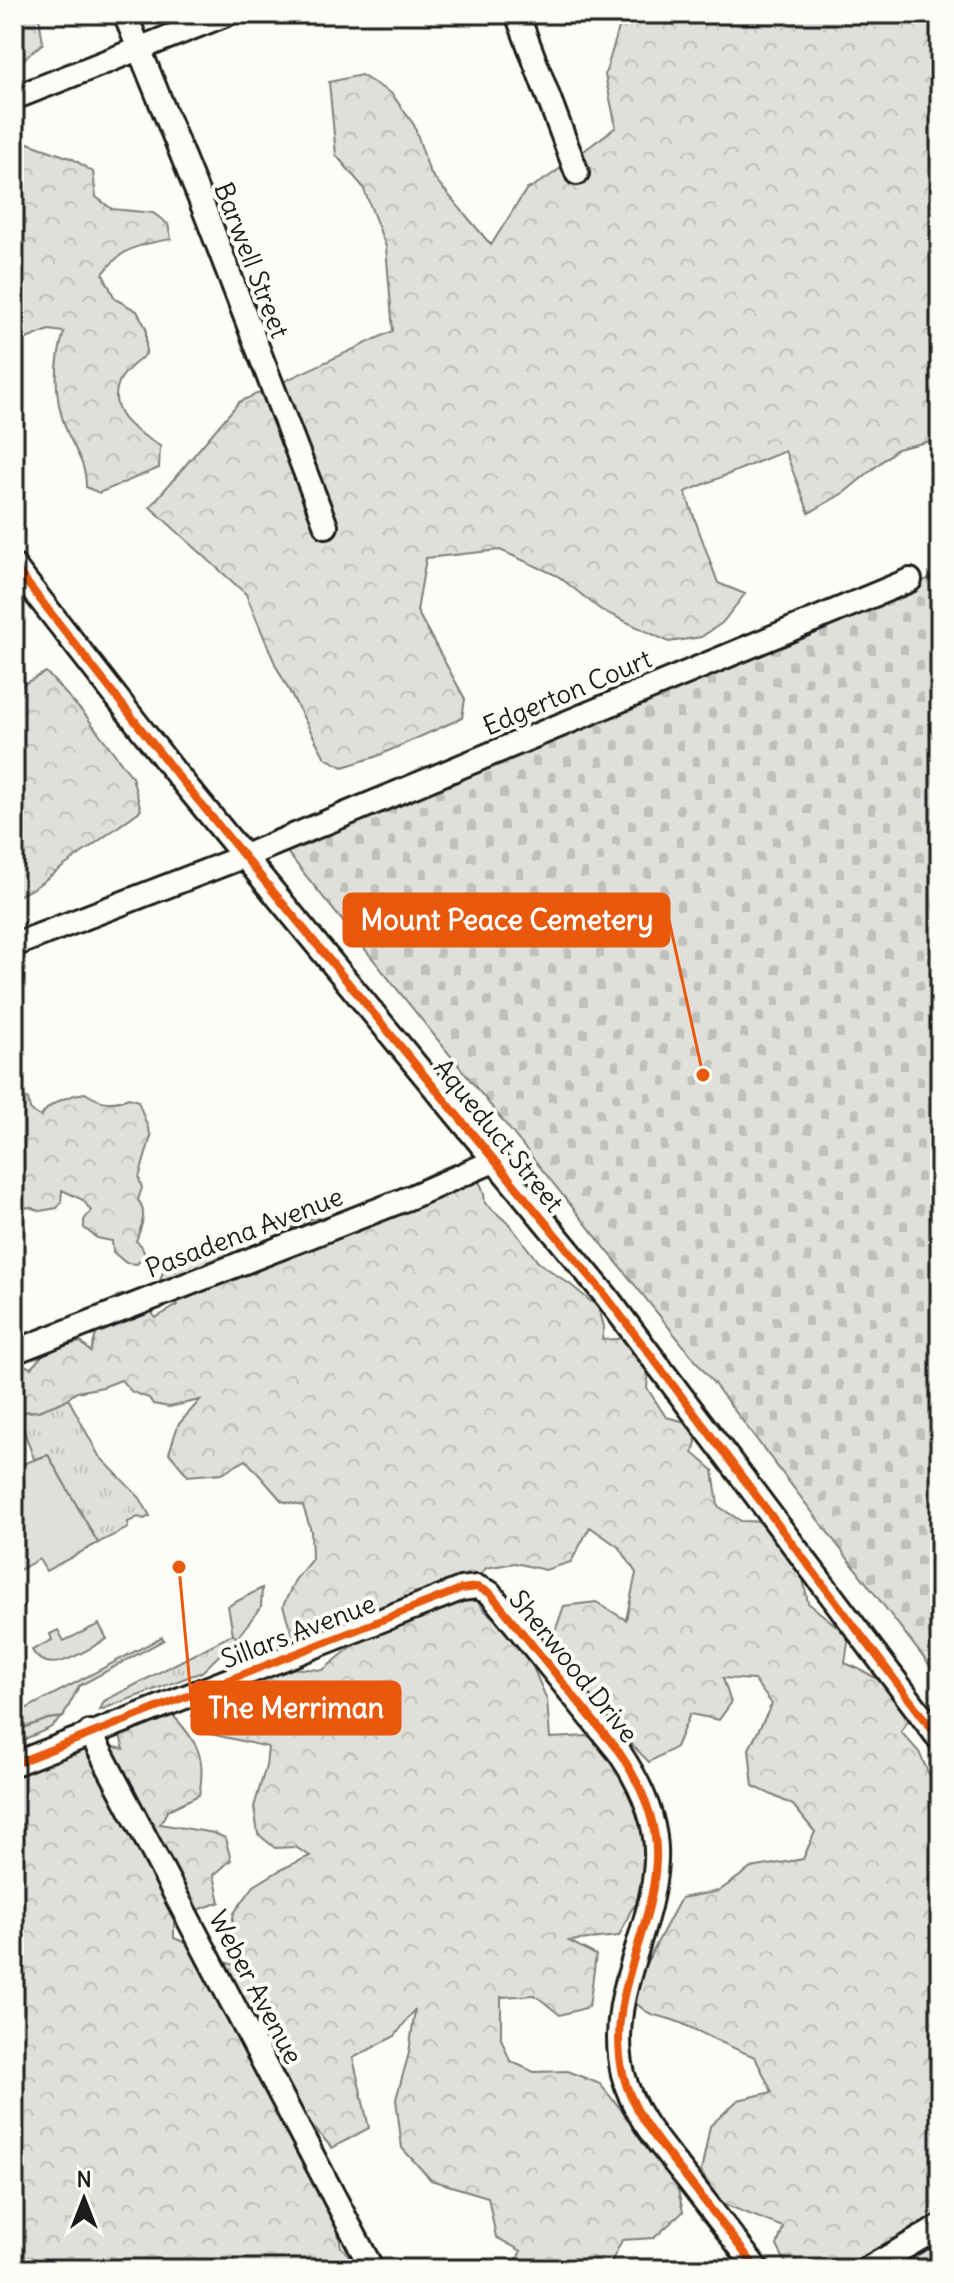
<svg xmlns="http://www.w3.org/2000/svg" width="954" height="2283" font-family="Delius,sans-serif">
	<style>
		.grass { fill: url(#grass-tufts); stroke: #7e7e7c; stroke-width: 2 }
		.forest { fill: url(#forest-crowns); stroke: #7e7e7c; stroke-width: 2 }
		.cemetery { fill: url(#cemetery-stones); stroke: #7e7e7c; stroke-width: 2 }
		.garden { fill: #e0dfdb; stroke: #7e7e7c; stroke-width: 2 }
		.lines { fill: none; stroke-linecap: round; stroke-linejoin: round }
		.street-casing { stroke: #1c1c1c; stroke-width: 28 }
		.street { stroke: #fdfcf7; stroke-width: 22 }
		.cycleway-casing { stroke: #fdfcf7; stroke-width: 13 }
		.cycleway { stroke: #e8590c; stroke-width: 8 }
		.labels { text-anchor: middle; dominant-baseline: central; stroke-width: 8; stroke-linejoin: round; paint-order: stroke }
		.street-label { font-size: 26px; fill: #1c1c1c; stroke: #fdfcf7 }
		.leader { fill: none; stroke: #e8590c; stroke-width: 3 }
		.callout-dot { fill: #e8590c; stroke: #fdfcf7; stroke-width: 3 }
		.callout { fill: #e8590c; stroke: #e8590c; stroke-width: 3 }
		.callout-label { font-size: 28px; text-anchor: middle; font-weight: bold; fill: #fff }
	</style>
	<defs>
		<pattern id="grass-tufts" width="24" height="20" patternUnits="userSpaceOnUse" patternTransform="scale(2)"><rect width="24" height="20" fill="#e0dfdb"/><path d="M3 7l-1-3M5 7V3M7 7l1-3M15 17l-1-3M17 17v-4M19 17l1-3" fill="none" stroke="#c0bfbb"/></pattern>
		<pattern id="forest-crowns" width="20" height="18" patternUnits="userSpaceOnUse" patternTransform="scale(2)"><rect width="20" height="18" fill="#e0dfdb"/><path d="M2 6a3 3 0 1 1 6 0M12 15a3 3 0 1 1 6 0" fill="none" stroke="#c0bfbb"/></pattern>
		<pattern id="cemetery-stones" width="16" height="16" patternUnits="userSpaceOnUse" patternTransform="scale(2)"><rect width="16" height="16" fill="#e0dfdb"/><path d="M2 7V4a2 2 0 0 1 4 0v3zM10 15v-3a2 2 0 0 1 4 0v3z" fill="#c0bfbb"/></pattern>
	</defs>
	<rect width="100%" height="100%" fill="#fdfcf7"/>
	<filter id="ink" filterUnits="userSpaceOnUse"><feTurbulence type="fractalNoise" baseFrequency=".0125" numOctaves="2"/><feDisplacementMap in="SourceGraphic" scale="16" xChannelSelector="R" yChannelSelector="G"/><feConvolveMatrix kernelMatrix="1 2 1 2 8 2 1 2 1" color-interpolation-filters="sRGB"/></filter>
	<g filter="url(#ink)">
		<path class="grass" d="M68,1398L99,1456L140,1498L150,1516L144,1519L138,1517L128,1522V1528L98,1543L48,1455L34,1459L19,1417L14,1418V1413L38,1411Z
			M233,1634L237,1638L202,1672L100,1710L104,1701Z
			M63,1717L50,1728L14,1744V1731L48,1719Z"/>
		<path class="forest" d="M14,14H36L39,17L43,43L14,67Z
			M623,14H940V439L897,449L845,492L809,513L785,451L685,492L718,583L745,594L722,623L701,637L669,642L601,610L558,576L500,550L426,558L417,611L465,699L462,718L375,757L343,767L325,758L276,666L246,594L150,507L239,402L393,331L386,247L363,187L336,155L329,82L361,75L392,94L414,125L430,173L491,245L526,190L547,178L616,127L605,75Z
			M14,138L73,159L93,172L96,197L112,209L153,213L168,224L171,239C142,244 121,247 103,274L115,299L137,311L146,328V354C138,361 123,372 119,382C106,415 137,432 160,446L159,468L99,493L86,487C87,464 74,450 66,429C53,396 54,365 64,332L49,330L14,344Z
			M46,672L86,716L132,777L141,810L34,888L14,898V689Z
			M14,1092L28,1099L30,1110L41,1117C47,1103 71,1095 85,1093C101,1103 111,1105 129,1098L138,1101L151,1136L139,1178L142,1188L138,1200C148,1212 141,1228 136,1241L141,1245L145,1255L137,1264L126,1263L113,1252L112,1241L97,1238L84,1228V1220L91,1211L83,1200L62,1190L61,1203L57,1208L40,1211L29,1207L21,1209L25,1229L14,1239Z
			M451,1165C472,1174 484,1178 485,1203L510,1225L538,1262L571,1285L599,1308L604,1327L602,1340L629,1338L650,1362L647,1388L666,1417L694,1424L696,1442L693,1453L713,1470L718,1506L741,1521L769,1522L802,1573L808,1603L849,1636L845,1663C877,1676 895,1687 909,1719L901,1732L919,1752L940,1799V2269H789L777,2246L783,2227L721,2203L701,2172L710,2126L738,2100L772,2092L755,2057C729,2047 706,2035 681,2023C656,2012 654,2022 632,1999L641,1973L681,1898L719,1891L751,1868L803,1859L815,1832L793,1805L753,1786L749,1749L772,1704L754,1680L723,1678L731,1703L719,1720L690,1714L676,1747L649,1762L584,1696L557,1660L554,1634L564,1606L596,1602L626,1620L636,1573L620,1548L590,1527L571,1562L545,1570L515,1563L486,1568L471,1590L484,1610L522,1641L547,1700L550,1738L589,1736L632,1757L665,1828L645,1855L661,1876L631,1910L619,1936L569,1941L596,1955L589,2007L560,2015L535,1995L501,1997V2038L510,2061L534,2072L568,2071L600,2084L630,2120L649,2152L674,2173L683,2212L654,2238L622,2240L608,2269H512L521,2251L496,2237L488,2197L431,2180L402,2148L396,2099L409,2053L415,2009L395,2036L353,2058L369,2128L332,2148L297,2109L285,2132L302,2148L334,2209L341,2247L362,2269H14V1766L28,1770L53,1748L110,1746L124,1749L121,1739L122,1722L171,1713C197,1742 207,1756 199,1795L168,1810L160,1824L214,1833L225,1838L231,1860L214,1875L220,1902L195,1911L181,1912L174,1920V1938C196,1946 214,1960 237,1966L228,1943L234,1913L254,1886L282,1869L310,1856L295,1847L275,1848L258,1834L254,1807L266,1766L268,1747L202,1732L192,1716L201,1690L288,1668L323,1670L360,1640L292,1634L283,1606L295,1580L312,1559L311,1531L303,1506L282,1501L246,1460L222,1473L188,1476L169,1453L178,1425L200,1400L169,1407L153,1404L149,1398L132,1392L121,1380L103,1387L77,1392L62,1402L38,1411L14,1412V1361L31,1368L48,1349L81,1342L91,1352L102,1313L117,1296L142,1291L155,1318L178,1305L160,1282C163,1257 189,1255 208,1243L248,1267L254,1274L269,1262L272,1247L288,1229L315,1217L340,1230C378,1206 408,1181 451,1165Z"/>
		<path class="cemetery" d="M940,574V1679L708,1376L282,846Z"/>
		<path class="garden" d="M48,1455L98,1543L46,1571L39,1559L14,1573V1467Z
			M262,1588L261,1607L237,1638L233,1634L228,1606Z
			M99,1624L107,1639C86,1649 48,1680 32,1650L52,1640L50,1634L58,1630L64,1641Z
			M162,1637L164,1640L79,1686L63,1717L48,1719L14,1731V1715Z"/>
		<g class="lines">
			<defs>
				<path id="street" d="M125,14L206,214L326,526
					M517,14L577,173
					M14,98L227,14
					M14,566L178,776L606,1296L940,1740
					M14,945L245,856L910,580
					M14,1352L411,1197L494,1161
					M90,1732L372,2269
					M14,1764L461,1589L477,1587L490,1593L619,1752C640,1783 658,1821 656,1860C653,1935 605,1996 623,2074C633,2115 661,2145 686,2177C710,2208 733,2238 757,2269
					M867,2269L940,2227"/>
			</defs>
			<use href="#street" class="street-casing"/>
			<use href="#street" class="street"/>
			<defs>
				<path id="cycleway" d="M14,566L178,776L606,1296L940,1740
					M14,1764L461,1589L477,1587L490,1593L619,1752C640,1783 658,1821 656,1860C653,1935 605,1996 623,2074C633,2115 661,2145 686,2177C710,2208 733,2238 757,2269"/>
			</defs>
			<use href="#cycleway" class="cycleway-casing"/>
			<use href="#cycleway" class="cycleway"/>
		</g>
	</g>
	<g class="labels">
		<g class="street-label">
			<text transform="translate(252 260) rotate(69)">Barwell Street</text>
			<text transform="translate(567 692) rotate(-23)">Edgerton Court</text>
			<text transform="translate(499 1135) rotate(51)">Aqueduct Street</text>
			<text transform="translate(244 1232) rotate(-21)">Pasadena Avenue</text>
			<text transform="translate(298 1631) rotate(-21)">Sillars Avenue</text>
			<text transform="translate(574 1666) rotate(51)">Sherwood Drive</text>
			<text transform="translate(256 1987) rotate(62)">Weber Avenue</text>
		</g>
	</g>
	<path class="leader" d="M703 1075L669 920M179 1567L192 1708"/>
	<g class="callout-dot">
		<circle cx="703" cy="1075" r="8"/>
		<circle cx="179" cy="1567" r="8"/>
	</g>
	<g class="callout">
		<rect x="344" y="894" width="325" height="52" rx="8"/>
		<rect x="192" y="1682" width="208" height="52" rx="8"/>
	</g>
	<g class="callout-label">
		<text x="507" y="930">Mount Peace Cemetery</text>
		<text x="296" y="1718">The Merriman</text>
	</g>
	<rect width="954" height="2283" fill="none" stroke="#fdfcf7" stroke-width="48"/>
	<rect x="24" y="24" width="906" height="2235" fill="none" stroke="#1c1c1c" stroke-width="3" filter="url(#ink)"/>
	<g transform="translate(84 2199)" stroke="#fdfcf7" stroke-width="6" paint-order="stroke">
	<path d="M0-6L14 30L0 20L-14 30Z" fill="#1c1c1c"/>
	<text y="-12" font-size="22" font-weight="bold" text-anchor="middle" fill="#1c1c1c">N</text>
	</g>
</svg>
